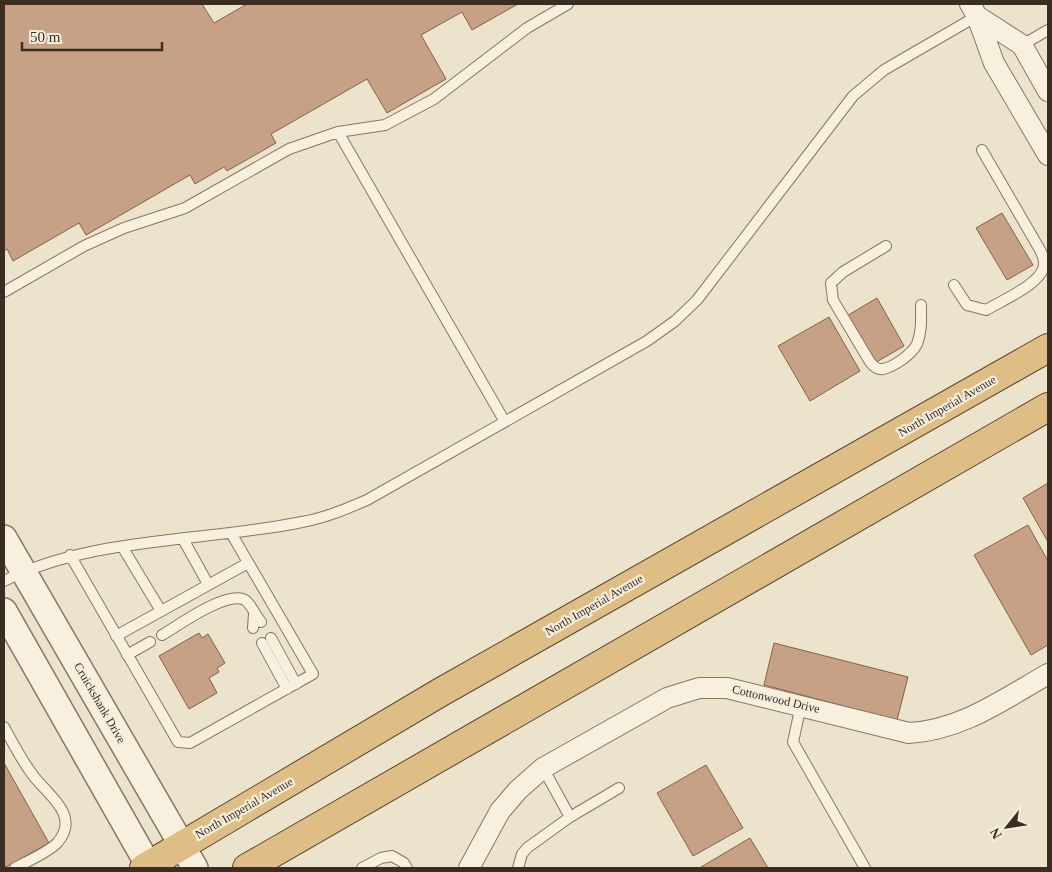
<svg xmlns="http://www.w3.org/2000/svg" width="1052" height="872" font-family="Georgia,serif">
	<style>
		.building { fill: #c7a185; stroke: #866148 }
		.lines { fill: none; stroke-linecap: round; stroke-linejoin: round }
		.service-casing { stroke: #887661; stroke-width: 12 }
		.minor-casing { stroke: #887661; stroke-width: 22 }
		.tertiary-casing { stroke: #887661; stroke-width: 28 }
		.trunk-casing { stroke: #574534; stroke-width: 30 }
		.service { stroke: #f7f0df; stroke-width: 10 }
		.minor { stroke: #f7f0df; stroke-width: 20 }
		.tertiary { stroke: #f7f0df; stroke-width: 25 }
		.trunk { stroke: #dfbe86; stroke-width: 28 }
		.labels { text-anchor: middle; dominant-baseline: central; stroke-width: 4.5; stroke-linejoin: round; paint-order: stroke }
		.street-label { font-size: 12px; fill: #3a2e23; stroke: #f4eddb }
	</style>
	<rect width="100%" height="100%" fill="#ece3cc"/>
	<path class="building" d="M4,4H202L214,23L247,4H518L472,30L462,12L421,35L446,79L387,113L367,79L271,134L276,143L227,171L224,167L195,184L190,175L86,235L79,223L13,261L7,249L4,251Z
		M1002,213L1033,265L1007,280L976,228Z
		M877,298L904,346L873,364L845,317Z
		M829,317L860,371L810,401L778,346Z
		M1048,483V542L1023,498Z
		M1028,525L1048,561V645L1031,655L974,555Z
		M199,633L202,638L208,634L225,663L217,668L219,672L209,678L217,693L189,709L159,656Z
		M774,643L908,677L897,720L764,685Z
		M4,763L49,843L4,868Z
		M706,765L743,828L693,856L657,793Z
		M750,838L768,868H701V867Z"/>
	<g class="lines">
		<defs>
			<path id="service" d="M1022,45L1048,30
				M338,132L505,422
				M886,246L843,272L831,283L833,300L870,362C873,366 877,370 883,369C894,367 912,354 917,344C922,331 921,319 921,305
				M954,285L967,305L986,310C1001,301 1043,283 1044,265C1045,257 1040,250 1036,243L982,150
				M4,292L84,246L124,228L185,208L289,149L338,132L385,125L434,99L527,28L568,4
				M183,539L208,584
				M123,548L161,611
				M70,555L178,742L190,743L313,674L231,533
				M4,581C93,536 205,542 302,522C325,518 346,509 367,500L647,341L675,321L697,300L853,96L884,70L977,16
				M253,628L254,614
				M162,635C179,625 227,590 245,600C251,604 256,616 261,622
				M116,636L248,563
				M271,638L296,684
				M262,643L287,689
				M127,655L150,642
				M801,705L793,742L865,868
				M4,727C13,743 21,759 32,774C46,794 81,814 58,842C51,851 26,862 15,868
				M570,817L619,788
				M362,868L381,858L392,856L404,863L407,868
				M518,868L522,854L527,848L570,817L543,768"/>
			<path id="minor" d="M970,4L977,16L994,63L1048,155
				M977,16L1022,45L1048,91
				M469,868L500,811L518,790L543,768L667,698L699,688H727L909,733C962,730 1004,699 1048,674"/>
			<path id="tertiary" d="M4,538L195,868
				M4,611L150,868"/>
			<path id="trunk" d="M144,868L441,692L1048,348
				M247,868L1048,407"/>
		</defs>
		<use href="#service" class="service-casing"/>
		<use href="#minor" class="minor-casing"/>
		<use href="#tertiary" class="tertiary-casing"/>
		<use href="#trunk" class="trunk-casing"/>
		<use href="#service" class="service"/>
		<use href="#minor" class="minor"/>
		<use href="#tertiary" class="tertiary"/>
		<use href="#trunk" class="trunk"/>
	</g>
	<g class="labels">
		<g class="street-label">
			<text transform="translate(947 406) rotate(-30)">North Imperial Avenue</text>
			<text transform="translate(594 605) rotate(-30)">North Imperial Avenue</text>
			<text transform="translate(776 699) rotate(13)">Cottonwood Drive</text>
			<text transform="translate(100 703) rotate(60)">Cruickshank Drive</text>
			<text transform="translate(244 808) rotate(-30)">North Imperial Avenue</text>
		</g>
	</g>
	<rect width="1052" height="872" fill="none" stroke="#3a2e23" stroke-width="10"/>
	<g transform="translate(1007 827) rotate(240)" stroke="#f4eddb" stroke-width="4" paint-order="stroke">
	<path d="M0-4L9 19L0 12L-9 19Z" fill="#3a2e23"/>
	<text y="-8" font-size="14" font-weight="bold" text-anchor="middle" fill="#3a2e23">N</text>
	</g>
	<path d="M22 42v8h140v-8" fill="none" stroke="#3a2e23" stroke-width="2.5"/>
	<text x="30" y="42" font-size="15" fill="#3a2e23" stroke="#f4eddb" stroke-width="4" paint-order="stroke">50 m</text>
</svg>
